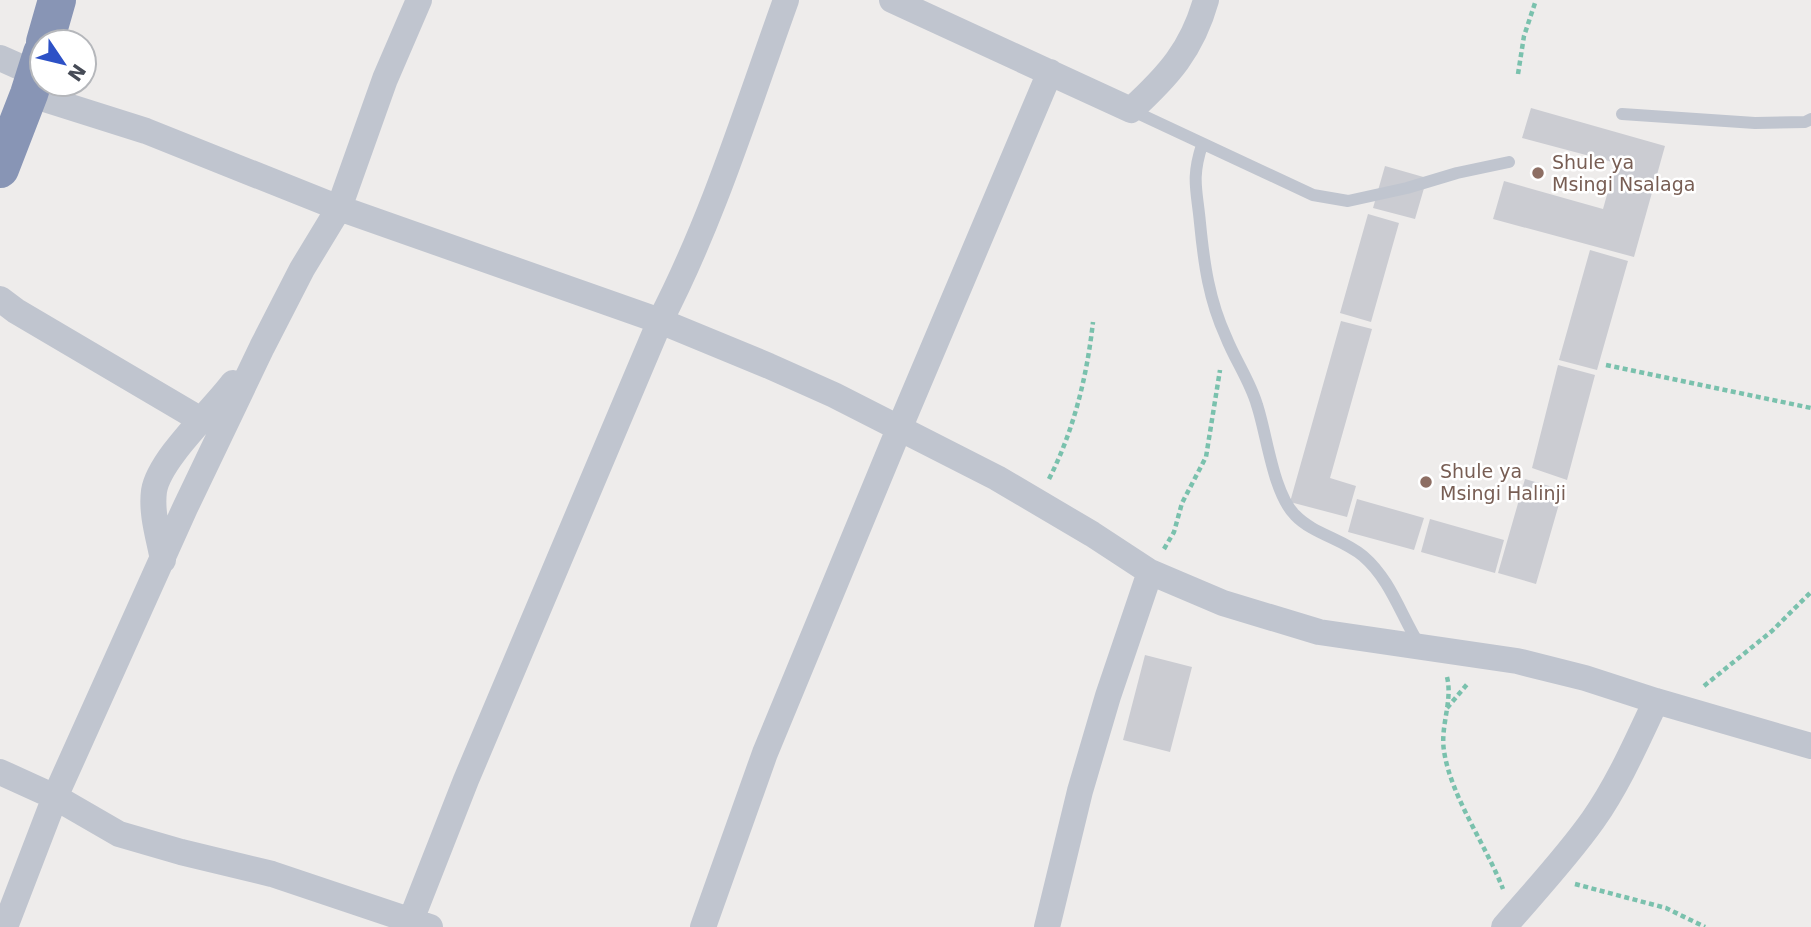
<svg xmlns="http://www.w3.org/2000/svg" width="1811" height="927" font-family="'DejaVu Sans',sans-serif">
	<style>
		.building { fill: #cbccd2 }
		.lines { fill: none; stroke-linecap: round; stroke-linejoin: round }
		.path { stroke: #7ac1ad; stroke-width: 4.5; stroke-dasharray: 5 3.5; stroke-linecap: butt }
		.lane { stroke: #c0c5cf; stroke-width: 12 }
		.street { stroke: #c0c5cf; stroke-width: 26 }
		.highway { stroke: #8895b5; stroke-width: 38 }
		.education-dot { fill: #8d6e63; stroke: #fff; stroke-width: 2.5 }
		.labels { text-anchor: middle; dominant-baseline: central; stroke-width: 5; stroke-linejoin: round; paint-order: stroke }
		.education-label { font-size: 19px; fill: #785e54; stroke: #fff; text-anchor: start }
	</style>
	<rect width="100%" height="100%" fill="#eeeceb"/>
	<path class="building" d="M1531,108L1665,146L1634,257L1493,219L1504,181L1603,209L1616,163L1522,138Z
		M1385,166L1427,178L1415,219L1373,208Z
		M1368,214L1399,223L1371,322L1340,313Z
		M1590,250L1628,261L1597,370L1559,360Z
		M1341,321L1372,329L1330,478L1356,486L1347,517L1290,502Z
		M1558,365L1595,375L1567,480L1532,468Z
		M1525,479L1563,490L1536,584L1498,573Z
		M1357,499L1424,518L1414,550L1348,532Z
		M1430,519L1504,540L1495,573L1421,552Z
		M1145,655L1192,667L1170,752L1123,740Z"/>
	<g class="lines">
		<path class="path" d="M1518,74L1524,36L1536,0
			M1606,365L1811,408
			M1049,479C1074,430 1087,376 1093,322
			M1164,549L1174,532L1182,503L1206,457L1220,370
			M1447,677C1453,701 1440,726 1444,751C1451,797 1486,845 1503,889
			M1704,686L1772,631L1811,592
			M1447,708L1469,682
			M1575,884L1666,908L1705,927"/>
		<path class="lane" d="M1131,110L1313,195L1348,201L1407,188L1457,173L1509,162
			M1622,114L1755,123L1805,122L1811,119
			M1202,145C1191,179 1197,190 1200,223C1204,264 1209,300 1226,337C1235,360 1250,381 1257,405C1267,435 1273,493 1295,515C1313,534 1343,539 1363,556C1391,580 1401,616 1420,646"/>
		<path class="street" d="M892,0L1131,110C1168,76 1192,50 1206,0
			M0,58L36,74
			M29,94L146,131L339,208L660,321L769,366L834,395L997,478L1092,534L1150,572L1223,603L1319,632L1517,661L1585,678L1656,701L1811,746
			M0,299L16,311L201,420
			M163,560C159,538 151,514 154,491C159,459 213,410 233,383
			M0,772L55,797L119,834L181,852L272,874L430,927
			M411,920L466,780L660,321C713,219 747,108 786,0
			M5,927L55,797L185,508L262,347L302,269L339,208L385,79L419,0
			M703,927L765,753L899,429L1050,72
			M1047,927L1080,791L1108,696L1150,572
			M1504,927C1534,892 1566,858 1593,820C1619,783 1637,741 1656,701"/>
		<path class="highway" d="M45,42L57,0
			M0,169L29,94L42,53"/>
	</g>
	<g class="education-dot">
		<circle cx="1538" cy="173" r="7"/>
		<circle cx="1426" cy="482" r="7"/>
	</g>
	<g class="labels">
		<g class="education-label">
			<text x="1552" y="162">Shule ya<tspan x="1552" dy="22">Msingi Nsalaga</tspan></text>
			<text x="1440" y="471">Shule ya<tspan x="1440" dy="22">Msingi Halinji</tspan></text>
		</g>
	</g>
	<g transform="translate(63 63) rotate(125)"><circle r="33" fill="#ffffff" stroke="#b5b7bb" stroke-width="2"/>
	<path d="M0-5L12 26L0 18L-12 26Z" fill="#2d51c6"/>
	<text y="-10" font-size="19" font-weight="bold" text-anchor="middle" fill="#464b56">N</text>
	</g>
</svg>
